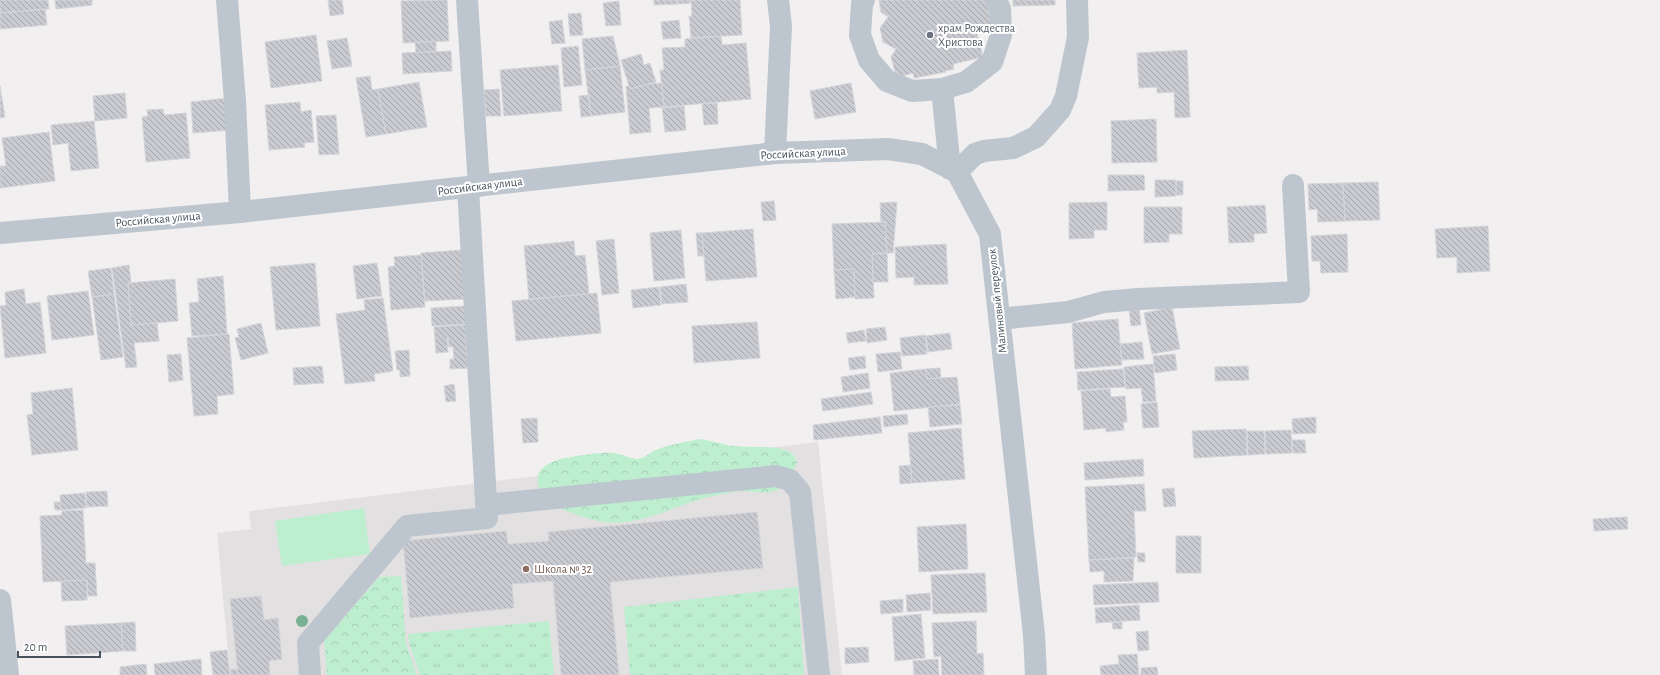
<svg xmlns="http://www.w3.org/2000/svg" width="1660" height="675" font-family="'Alegreya Sans',sans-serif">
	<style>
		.education { fill: #e2e0e1 }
		.grass { fill: url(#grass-tufts) }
		.forest { fill: url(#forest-crowns) }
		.pitch { fill: #beeed0 }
		.building { fill: url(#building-back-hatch); stroke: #d3d5da }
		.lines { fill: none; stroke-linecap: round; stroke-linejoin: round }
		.minor { stroke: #bdc6ce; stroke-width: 22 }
		.tree { fill: #7ab094 }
		.worship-dot { fill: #6b7280; stroke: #fff; stroke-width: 1.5 }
		.education-dot { fill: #8d6e63; stroke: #fff; stroke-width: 1.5 }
		.labels { text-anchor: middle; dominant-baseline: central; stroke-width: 4; stroke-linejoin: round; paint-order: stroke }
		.worship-label { font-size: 12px; fill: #5b616d; stroke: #fff; text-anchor: start }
		.street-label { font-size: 12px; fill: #47525c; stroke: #fff }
		.education-label { font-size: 12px; fill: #785e54; stroke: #fff; text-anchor: start }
	</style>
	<defs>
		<pattern id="grass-tufts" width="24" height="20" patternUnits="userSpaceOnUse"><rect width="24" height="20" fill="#beeed0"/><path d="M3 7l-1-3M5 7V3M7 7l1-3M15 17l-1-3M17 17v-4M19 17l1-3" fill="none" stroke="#a5ceb5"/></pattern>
		<pattern id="forest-crowns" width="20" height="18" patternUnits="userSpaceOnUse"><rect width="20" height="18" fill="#beeed0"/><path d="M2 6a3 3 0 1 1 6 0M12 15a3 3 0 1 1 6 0" fill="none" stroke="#a5ceb5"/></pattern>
		<pattern id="building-back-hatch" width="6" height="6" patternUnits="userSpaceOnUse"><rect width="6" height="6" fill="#c9cbd1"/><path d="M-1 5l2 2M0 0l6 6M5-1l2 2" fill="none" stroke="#a5a7ad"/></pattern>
	</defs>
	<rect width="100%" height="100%" fill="#f1efef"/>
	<path class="education" d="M818,442L842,675H230L217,533L251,529L249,511Z"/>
	<path class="grass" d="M798,587L804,675H630L624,607Z
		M549,621L554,675H420L409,643L408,634Z"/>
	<path class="forest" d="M698,439C711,440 722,445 735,446C748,448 777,445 788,451C794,454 796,458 797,463C792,472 785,488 774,491C761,495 747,489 733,492C721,494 708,497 697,500C670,509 633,527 604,522C582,518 534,505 538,476C539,469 548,463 555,461C566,457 600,452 612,453C621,453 629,459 638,459C645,458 649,453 654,451C667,444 684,443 698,439Z
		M401,576L406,643L417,675H327L324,641L379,577Z"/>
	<path class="pitch" d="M364,508L370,554L282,566L275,521Z"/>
	<path class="building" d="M0,0H48L49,9L0,13Z
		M55,0H92V5L56,9Z
		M328,0H342L344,14L330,16Z
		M447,0L449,41L403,43L401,1Z
		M654,0H678V4L654,5Z
		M678,0H691V3L678,4Z
		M691,0H740L742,35L691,38L689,16H692Z
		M879,0H986L992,26L976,29L983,57L953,64L954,69L945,71L946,72L914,78L913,73L902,76L895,72L891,57L896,49L883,42L880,28L888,17L881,12Z
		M1013,0H1055V5L1013,6Z
		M619,1L621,25L606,26L603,3Z
		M45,9L47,25L0,29V13Z
		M581,13L583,35L570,36L568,14Z
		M562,20L565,43L552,44L549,22Z
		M679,20L681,38L663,39L661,22Z
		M316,35L322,81L271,88L265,42Z
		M613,36L620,66L585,70L582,39Z
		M721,36L722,45L746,43L751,99L664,107L660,70H664L662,48L685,47V39Z
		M347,38L352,66L332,69L327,41Z
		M436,41V51L416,53L415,42Z
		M578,46L582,85L564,87L561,48Z
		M1187,50L1190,117L1175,118L1174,92L1157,93V87L1139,88L1137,53Z
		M451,51L452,71L403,74L402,53Z
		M641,54L644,65L650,63L656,82L630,89L621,60Z
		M558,65L562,111L504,116L500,70Z
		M620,66L625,112L591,116L585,70Z
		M370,76L372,90L378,89L386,134L366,137L356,78Z
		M419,82L427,127L386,134L378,89Z
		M662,83L664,107L649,108L651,132L630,134L626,86H629L630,89L649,84Z
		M851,83L856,112L815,119L810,91Z
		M0,86L5,117L0,118Z
		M499,89L501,116H486L484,90Z
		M125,93L127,118L95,121L93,96Z
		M589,95L591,116L581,117L579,96Z
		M228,98L231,130L193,133L191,102Z
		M300,102L301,112L311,110L314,142L304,143L305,147L269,150L265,105Z
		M717,103L718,124L704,125L702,104Z
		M684,106L686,130L665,132L662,108Z
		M163,109L164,115L186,113L190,158L146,162L142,117L148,116L147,110Z
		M336,115L339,154L319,155L316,116Z
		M1156,119L1157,162L1112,163L1111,121Z
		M94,121L99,168L71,171L68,143L53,145L51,125Z
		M49,132L55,181L0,188V166H6L2,138Z
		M1108,175H1144L1145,190L1108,191Z
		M1155,180H1176V196L1155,197Z
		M1176,181H1183V195H1176Z
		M1378,182L1380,220L1345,221L1343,183Z
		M1343,183L1345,221L1318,222L1317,209L1309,210L1308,184Z
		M774,201L776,220L763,221L761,202Z
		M897,202L893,253H887L885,222H881L880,203Z
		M1107,202V230H1094V238L1069,239V203Z
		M1265,205L1267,233L1254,234V242L1229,243L1227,207Z
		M1144,207H1182V234H1169V242L1144,243Z
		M885,222L887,253L872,254L874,298L855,299L854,269L834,270L832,224Z
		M1488,226L1490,271L1457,273V257L1437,258L1435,229Z
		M753,229L757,277L706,281L702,233Z
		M681,230L685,278L654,281L650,233Z
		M696,233H702L704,256H698Z
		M1347,234L1348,272L1321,273L1320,261H1312L1311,236Z
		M614,239L619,293L602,295L596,241Z
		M574,241L575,256L585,255L589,294L529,299L524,246Z
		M946,244L948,284L914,285V277L896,278L895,247Z
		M462,250L465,299L425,301L421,253Z
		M887,253L888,282H873L872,254Z
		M421,255L425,307L391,310L388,267L395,266L394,257Z
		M315,263L320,326L276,330L270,267Z
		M377,263L382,296L357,299L353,266Z
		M129,265L131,282L128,283L131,325L157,323L159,341L134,343L137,367L126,368L112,268Z
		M111,268L114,294L92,297L88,271Z
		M854,269L855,297L836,299L834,270Z
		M223,276L227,334L192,336L189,303L199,302L197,279Z
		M175,279L178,321L131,325L128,283Z
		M686,284L688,302L662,304L660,287Z
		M659,287L661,305L633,308L631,290Z
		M24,289L26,304L40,302L46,353L5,358L0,306L6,305L5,292Z
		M88,291L94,335L52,340L47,296Z
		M597,293L601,333L516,341L512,301Z
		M114,294L123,357L101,360L92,297Z
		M383,298L393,371L374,374L375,381L345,384L336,314L365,310L364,300Z
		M465,306L466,324L432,326L431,308Z
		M1172,307L1180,349L1152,354L1144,313Z
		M1139,308L1141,325L1131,326L1129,309Z
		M1118,319L1122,365L1075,369L1072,323Z
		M757,322L760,358L694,363L692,326Z
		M261,323L268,353L241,360L235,338L239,337L237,329Z
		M466,325L467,334H465L467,359H469V368L450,369V359H454L453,347H449L448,338H447L448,352L436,353L434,327Z
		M885,327L887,340L867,343L866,329Z
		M864,330L866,341L848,343L846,333Z
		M950,333L952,349L928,352L926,336Z
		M229,334L234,394L217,396L218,414L194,416L187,338Z
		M925,335L927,354L902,356L900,338Z
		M1142,342L1144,359L1122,360L1120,344Z
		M409,350L410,376L400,377V370H397L395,351Z
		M900,352L902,369L878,372L876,354Z
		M181,354L183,380L169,382L167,355Z
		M1175,354L1177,370L1155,373L1153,356Z
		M865,356L866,368L850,370L848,358Z
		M1153,364L1156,401L1143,402L1141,388L1126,389L1124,367Z
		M322,366L324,383L294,385L293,368Z
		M1248,366L1249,380L1215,381V367Z
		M940,368L941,378L927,379L926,369Z
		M926,369L927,379L957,377L960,404L894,411L890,373Z
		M1123,369L1125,387L1078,390L1077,372Z
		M868,373L870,388L843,392L841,377Z
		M454,384L456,401L446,402L444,386Z
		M72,388L78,450L32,455L27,415L33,414L31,393Z
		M1110,389L1111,397L1125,396L1127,422H1123L1124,430L1106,432V428L1084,430L1081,391Z
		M871,392L873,404L823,411L821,399Z
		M1157,402L1159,427L1143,428L1141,404Z
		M960,405L962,424L930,427L928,407Z
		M907,414L908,424L884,427L883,416Z
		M880,417L882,433L814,440L813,425Z
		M1316,417V433L1293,434L1292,419Z
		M537,418L538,442L523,443L521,419Z
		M961,428L965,479L912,483L908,433Z
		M1246,429L1247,455L1194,458L1192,431Z
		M1291,430L1292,453L1266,454L1265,431Z
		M1247,431H1264L1265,454L1248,455Z
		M1292,440H1305L1306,453H1293Z
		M1143,459L1144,476L1085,480L1084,463Z
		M910,465L912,483L900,484L899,466Z
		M1144,484L1146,511H1134L1136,557L1089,560L1085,487Z
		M1174,488L1176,506L1164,507L1162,489Z
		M107,491L108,506L87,507L86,492Z
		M85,493L86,508L61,510L60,495Z
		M54,502H60L61,510H55Z
		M83,510L86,563H95L97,596H88L87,580L43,582L40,516L62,515V511Z
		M757,512L763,568L610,582L619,675H561L553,581L512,584L514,608L410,618L403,541L506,531L508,544L549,541L548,532Z
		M1627,517L1628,529L1594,531L1593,519Z
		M966,524L968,569L919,572L917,527Z
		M1176,536H1201V573H1176Z
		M1137,553H1145V562H1138Z
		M1134,558L1133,581L1104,582V571L1090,572L1089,560Z
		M985,573L987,612L933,614L931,575Z
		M87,580V600L62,601L61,581Z
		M1158,582L1159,602L1094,605L1093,585Z
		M930,593L931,610L907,612L906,595Z
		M261,596L264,620L278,618L282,659L269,661L270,675H238L230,599Z
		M903,599V612L881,614L880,601Z
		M1139,605L1140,620L1096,623L1095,608Z
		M921,614L925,658L895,661L892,617Z
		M976,621L977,654L983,653L984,675H942L941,656L934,657L932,623Z
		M135,622L136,651H123L121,623Z
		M1122,622V629H1113L1112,623Z
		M121,623L123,651L67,655L65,626Z
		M1148,631L1149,650L1138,651L1136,632Z
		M868,647L869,662L845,664V648Z
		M227,650L230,675H213L210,652Z
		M1137,654L1139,675H1101L1100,666L1119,664L1118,655Z
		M201,659L202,675H155L154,664Z
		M938,659L939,675H914L913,661Z
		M146,664L147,675H120V667Z
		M1157,667L1158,675H1141V668Z
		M237,669L238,675H231L230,670Z"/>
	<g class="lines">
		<path class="minor" d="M227,0L235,101L240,212
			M467,0L479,186
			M864,0L862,4L860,35L869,60L887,81L912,91L942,89L966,82L992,62L1001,35L1000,9L996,0
			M942,89L950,169
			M775,153L781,26L778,0
			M957,172L990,234L1034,635L1036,675
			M957,172L975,154L984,151L1013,148L1036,137L1060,110L1066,96L1078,37L1077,0
			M0,233L240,212L775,153L888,149L922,154L957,172
			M999,319L1068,312L1104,302L1138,299L1299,292L1293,185
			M486,505L776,476L790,480L800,492L819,675
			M0,600L8,675
			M310,675L308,643L407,526L487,518L468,188"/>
	</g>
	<circle class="tree" cx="302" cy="621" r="6"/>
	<circle class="worship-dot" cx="930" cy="35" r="4"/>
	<circle class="education-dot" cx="526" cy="569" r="4"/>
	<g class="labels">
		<g class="worship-label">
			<text x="938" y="28">храм Рождества<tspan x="938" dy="14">Христова</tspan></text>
		</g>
		<g class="street-label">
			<text transform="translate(803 153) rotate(-3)">Российская улица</text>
			<text transform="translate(480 186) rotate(-7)">Российская улица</text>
			<text transform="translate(158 219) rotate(-5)">Российская улица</text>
			<text transform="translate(997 301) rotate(-96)">Малиновый переулок</text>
		</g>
		<g class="education-label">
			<text x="534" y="569">Школа № 32</text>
		</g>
	</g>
	<path d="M18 651v6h82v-6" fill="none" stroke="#47525c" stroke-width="2"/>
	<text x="24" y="651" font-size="12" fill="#47525c" stroke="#ffffff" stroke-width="3" paint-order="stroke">20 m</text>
</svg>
